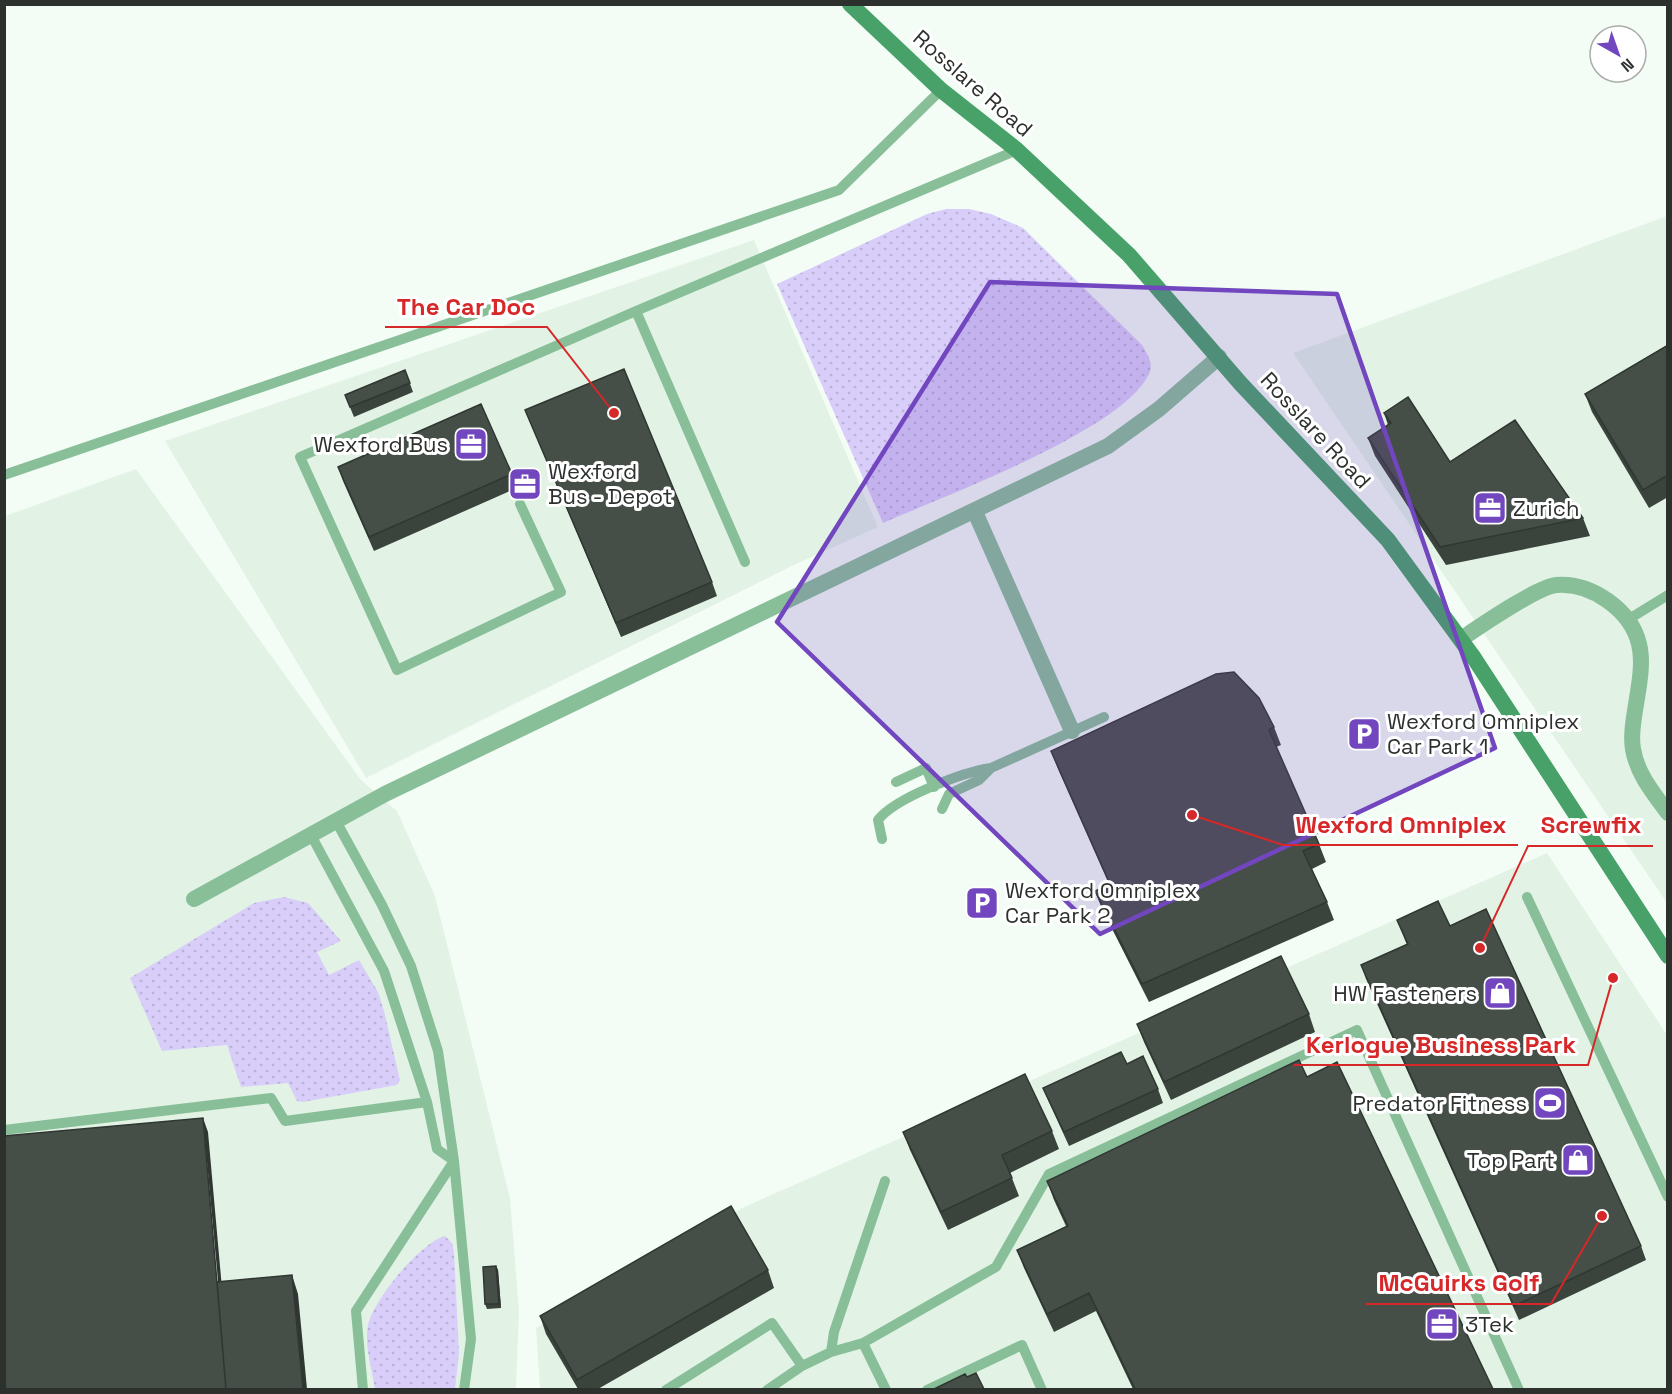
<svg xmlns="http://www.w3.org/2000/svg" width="1672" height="1394" font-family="'Space Grotesk',sans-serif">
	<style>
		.built { fill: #e2f3e6 }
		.grass { fill: url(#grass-dots) }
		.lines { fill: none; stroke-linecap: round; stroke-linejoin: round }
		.service { stroke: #88bf98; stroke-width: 10 }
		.minor { stroke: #88bf98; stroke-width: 16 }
		.secondary { stroke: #47a168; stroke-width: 16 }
		.wall { fill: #3b433d }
		.shaded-wall { fill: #303732 }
		.building { fill: #454e47; stroke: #303732; stroke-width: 1.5 }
		.marked { fill: #7146bf; fill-opacity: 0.2; stroke: #7146bf; stroke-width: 4.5; stroke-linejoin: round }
		.labels { text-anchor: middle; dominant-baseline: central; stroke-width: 6; stroke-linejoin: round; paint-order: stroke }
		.street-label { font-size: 22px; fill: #2d312e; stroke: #fff }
		.poi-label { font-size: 22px; fill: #2d312e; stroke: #fff; text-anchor: start }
		.leader { fill: none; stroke: #d62828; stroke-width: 2 }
		.callout-dot { fill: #d62828; stroke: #fff; stroke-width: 2 }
		.callout-label { font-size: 24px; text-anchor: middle; font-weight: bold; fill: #d62828; stroke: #fff; stroke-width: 6; stroke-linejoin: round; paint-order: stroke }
	</style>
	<defs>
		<pattern id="grass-dots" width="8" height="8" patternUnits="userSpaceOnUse" patternTransform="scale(1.5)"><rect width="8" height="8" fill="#d8cef9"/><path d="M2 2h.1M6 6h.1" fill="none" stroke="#bab1d6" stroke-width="1.8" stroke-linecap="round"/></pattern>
	</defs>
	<rect width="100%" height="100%" fill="#f3fdf6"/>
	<path class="built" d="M1667,216V903L1293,353Z
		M754,240L878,527L796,564L366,778L165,441Z
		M136,469L361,780L397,811L435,896L510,1198L519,1311L516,1389H5V516Z
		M1547,853L1667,1035V1389H540L536,1328L744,1207Z"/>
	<path class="grass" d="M946,209H969L991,214L1023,228L1142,345C1147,354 1154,363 1149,374C1122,431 943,496 883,523L777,284L927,214Z
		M284,897L308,903L341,941L317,952L329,975L359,960L378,992L384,1011L400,1080L397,1085L303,1102L297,1101L288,1083L241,1087L227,1045L162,1051L130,978L254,903Z
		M445,1236L452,1243L454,1252L459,1353L455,1389H375C372,1370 364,1344 368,1325C374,1299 420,1243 445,1236Z"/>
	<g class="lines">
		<path class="service" d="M636,311L745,562
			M4,475L839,190L941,90
			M520,504L561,592L397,670L300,457L636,311L1017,150
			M1629,619L1668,595
			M896,782L926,768L934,787
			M942,809L949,794L979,780L991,768
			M336,821L382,905L411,966L438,1051L454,1161L471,1339L464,1390
			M311,835L384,971L427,1102L437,1149L454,1161L356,1311L363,1390
			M882,839L878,820C895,798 963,772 991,768L1104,717
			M1527,897L1668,1197
			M4,1130L271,1098L285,1121L427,1102
			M863,1343L886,1390
			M831,1352L834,1332L885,1181
			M666,1390L772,1323L802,1366
			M767,1390L802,1366L831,1352L863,1343L996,1267L1049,1174L1357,1030L1519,1390
			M927,1390L1022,1345L1042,1390"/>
		<path class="minor" d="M975,512L1072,731
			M1461,639C1479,627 1537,587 1556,585C1591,582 1631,610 1639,644C1647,675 1628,721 1633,749C1637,774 1654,794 1668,813
			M194,899L385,794L1108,446L1159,409L1219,357"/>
		<path class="secondary" d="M850,4L941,90L1017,150L1129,255L1241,384L1388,540L1474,658L1668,956"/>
	</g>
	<path class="wall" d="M1668,345V497L1649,508L1592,412L1585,394Z
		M405,370L413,392L354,417L345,395Z
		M525,410L712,582L717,596L621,637Z
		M1384,413L1450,462L1583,518L1590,536L1446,565L1375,456L1368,438L1388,425Z
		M338,467L512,474L517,488L374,551L343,481Z
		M1274,727L1281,745L1276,747L1319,844L1326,862L1312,869L1327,902L1334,920L1149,1002L1102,909L1095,891L1109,884L1058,769L1051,751Z
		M1397,920L1450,926L1641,1246L1646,1260L1519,1320L1366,979L1361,965L1407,945Z
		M1309,1014L1315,1032L1171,1100L1144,1042L1137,1024Z
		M1127,1064L1158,1089L1163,1103L1069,1146L1049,1102L1043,1088Z
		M1307,1077L1493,1389H1133L1096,1311L1054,1332L1024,1268L1017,1250L1066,1226L1054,1200L1047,1181Z
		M1052,1131L1059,1149L1010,1173L1019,1196L948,1230L910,1150L903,1132Z
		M496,1266L498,1270L501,1308L487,1309L485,1304Z
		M768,1270L774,1288L598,1389H578L546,1334L540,1316Z"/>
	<path class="shaded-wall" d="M203,1118L208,1132L231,1389H228Z
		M496,1266L498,1270L501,1308L499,1304Z
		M292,1275L298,1294L307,1389H303Z"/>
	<path class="building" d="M1668,345V475L1643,490L1585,394Z
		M624,369L712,582L616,623L525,410Z
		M405,370L410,383L350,407L345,395Z
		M1408,397L1450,462L1515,420L1583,518L1440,547L1368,438L1391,423L1384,413Z
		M481,404L512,474L369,537L338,467Z
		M1234,672L1259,698L1274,727L1269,730L1319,844L1303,851L1327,902L1142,984L1095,891L1110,884L1051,751L1216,674Z
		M1438,901L1450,926L1486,909L1641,1246L1514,1306L1361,965L1408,944L1397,920Z
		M1281,956L1309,1014L1164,1082L1137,1024Z
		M1121,1052L1127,1064L1143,1056L1158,1089L1064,1132L1043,1088Z
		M1299,1060L1307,1077L1337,1062L1493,1389H1135L1089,1293L1047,1314L1017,1250L1068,1226L1047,1181Z
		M1025,1074L1052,1131L1002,1155L1012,1178L941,1212L903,1132Z
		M203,1118L226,1389H4V1136Z
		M731,1206L768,1270L577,1380L540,1316Z
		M496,1266L499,1304H485L483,1267Z
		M292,1275L303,1389H226L217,1282Z
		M976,1373L984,1389H934L965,1374L967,1377Z"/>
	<path class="marked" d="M990,282L1337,294L1495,748L1100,934L777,622Z"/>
	<defs>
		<symbol id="office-square" viewBox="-11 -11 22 22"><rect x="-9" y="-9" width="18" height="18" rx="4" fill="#7146bf" stroke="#fff"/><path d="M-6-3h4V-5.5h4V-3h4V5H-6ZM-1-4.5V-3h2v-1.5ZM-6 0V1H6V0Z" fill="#fff"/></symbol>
		<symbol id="parking-square" viewBox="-11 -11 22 22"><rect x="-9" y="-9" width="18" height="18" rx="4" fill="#7146bf" stroke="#fff"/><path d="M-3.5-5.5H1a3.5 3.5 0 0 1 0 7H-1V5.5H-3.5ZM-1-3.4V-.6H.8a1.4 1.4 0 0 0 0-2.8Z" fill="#fff"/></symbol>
		<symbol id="shop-square" viewBox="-11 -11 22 22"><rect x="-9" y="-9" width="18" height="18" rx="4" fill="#7146bf" stroke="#fff"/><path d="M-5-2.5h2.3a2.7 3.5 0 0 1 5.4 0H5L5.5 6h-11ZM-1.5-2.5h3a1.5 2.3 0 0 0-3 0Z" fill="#fff"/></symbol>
		<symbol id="stadium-square" viewBox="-11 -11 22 22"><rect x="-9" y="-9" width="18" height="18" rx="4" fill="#7146bf" stroke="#fff"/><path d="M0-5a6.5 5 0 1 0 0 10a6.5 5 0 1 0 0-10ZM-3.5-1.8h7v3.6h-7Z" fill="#fff"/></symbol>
	</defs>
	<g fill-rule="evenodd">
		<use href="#office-square" x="452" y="425" width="38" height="38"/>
		<use href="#office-square" x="506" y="465" width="38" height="38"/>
		<use href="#office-square" x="1471" y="489" width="38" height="38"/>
		<use href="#parking-square" x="1345" y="715" width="38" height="38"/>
		<use href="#parking-square" x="963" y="884" width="38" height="38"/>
		<use href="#shop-square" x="1481" y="974" width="38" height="38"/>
		<use href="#stadium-square" x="1531" y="1084" width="38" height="38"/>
		<use href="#shop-square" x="1559" y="1141" width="38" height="38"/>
		<use href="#office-square" x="1423" y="1305" width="38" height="38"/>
	</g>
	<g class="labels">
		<g class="street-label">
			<text transform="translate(973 83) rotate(41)">Rosslare Road</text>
			<text transform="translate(1316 430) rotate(47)">Rosslare Road</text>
		</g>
		<g class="poi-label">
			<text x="448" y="444" text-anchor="end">Wexford Bus</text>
			<text x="548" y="471">Wexford<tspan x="548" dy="25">Bus - Depot</tspan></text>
			<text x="1513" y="508">Zurich</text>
			<text x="1387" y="721">Wexford Omniplex<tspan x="1387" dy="25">Car Park 1</tspan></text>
			<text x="1005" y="890">Wexford Omniplex<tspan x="1005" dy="25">Car Park 2</tspan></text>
			<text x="1477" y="993" text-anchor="end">HW Fasteners</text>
			<text x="1527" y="1103" text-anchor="end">Predator Fitness</text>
			<text x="1555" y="1160" text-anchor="end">Top Part</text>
			<text x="1465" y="1324">3Tek</text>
		</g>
	</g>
	<path class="leader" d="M614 413L547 327H385M1192 815L1283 845H1518M1480 948L1528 846H1653M1613 978L1588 1065H1294M1602 1216L1551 1304H1366"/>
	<g class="callout-dot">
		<circle cx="614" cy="413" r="6"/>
		<circle cx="1192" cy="815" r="6"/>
		<circle cx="1480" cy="948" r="6"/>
		<circle cx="1613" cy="978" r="6"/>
		<circle cx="1602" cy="1216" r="6"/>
	</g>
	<g class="callout-label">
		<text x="466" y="315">The Car Doc</text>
		<text x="1401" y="833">Wexford Omniplex</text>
		<text x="1591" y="833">Screwfix</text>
		<text x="1441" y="1053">Kerlogue Business Park</text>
		<text x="1459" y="1291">McGuirks Golf</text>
	</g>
	<rect width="1672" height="1394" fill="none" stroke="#2d312e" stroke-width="12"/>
	<g transform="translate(1618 54) rotate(140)"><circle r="28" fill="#ffffff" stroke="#abadab" stroke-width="1.5"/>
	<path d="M0-4.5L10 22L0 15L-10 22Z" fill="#7146bf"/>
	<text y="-9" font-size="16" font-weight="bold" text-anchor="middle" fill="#2d312e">N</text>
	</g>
</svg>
